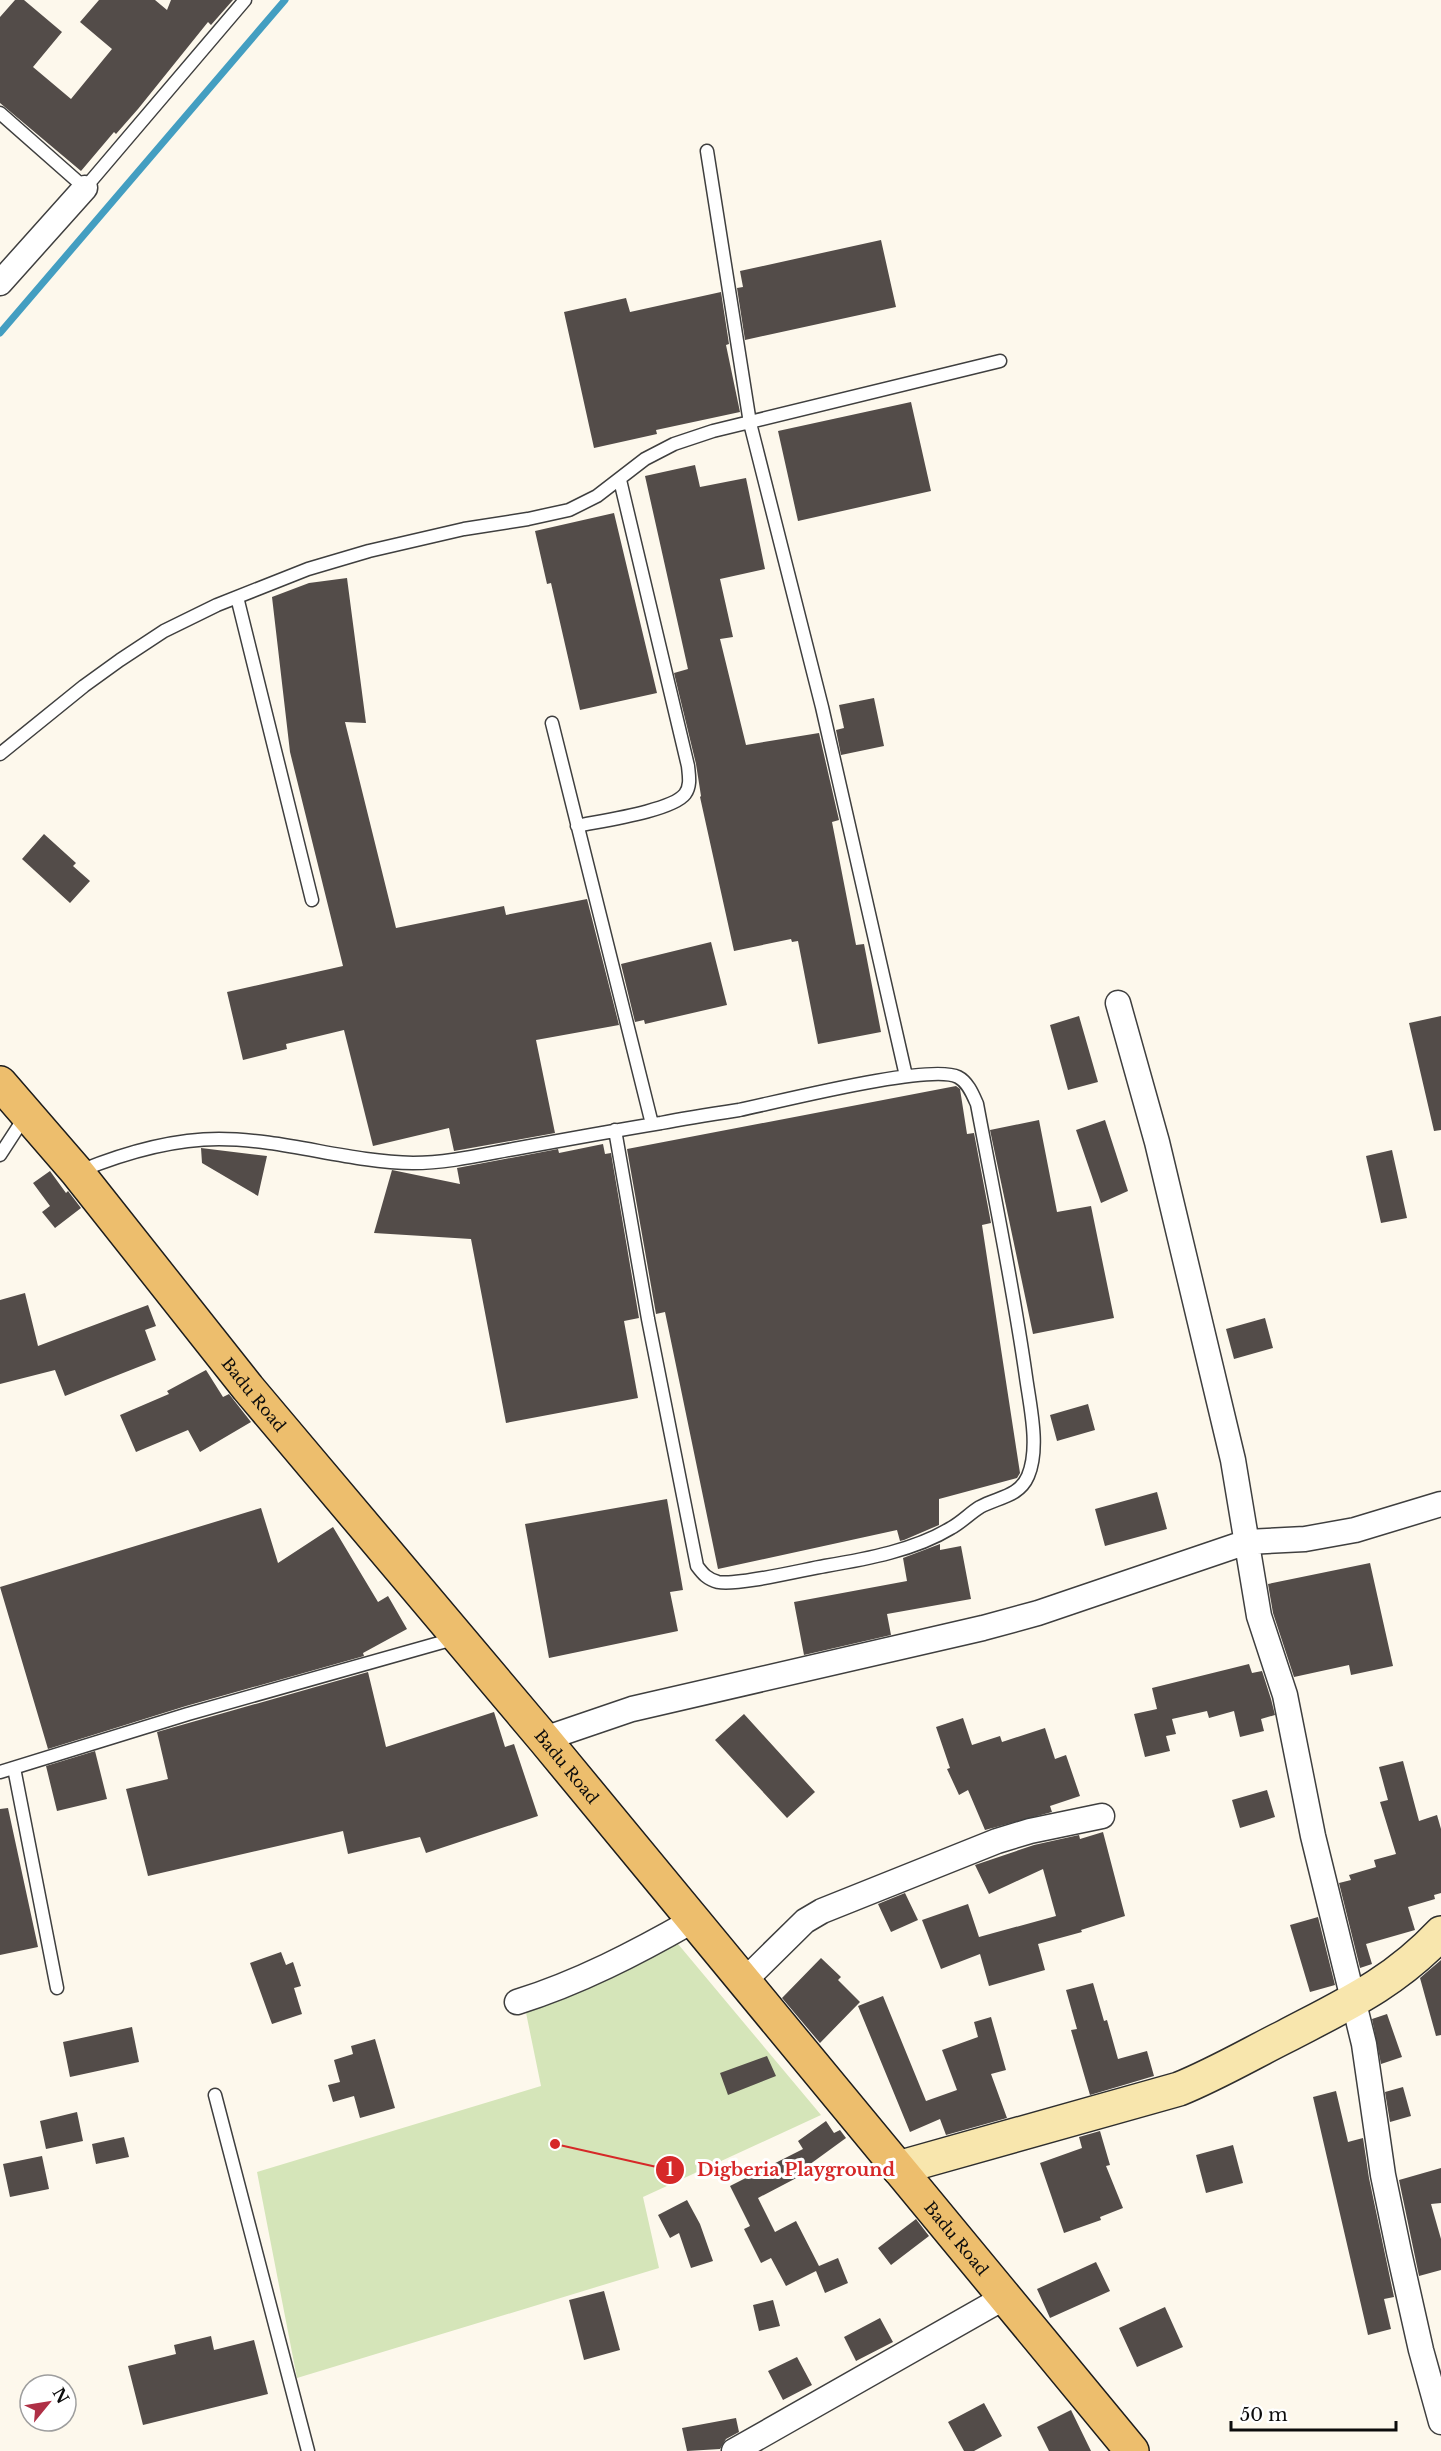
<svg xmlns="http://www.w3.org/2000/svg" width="1441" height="2451" font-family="'Libre Baskerville',serif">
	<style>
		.green { fill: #d5e5b9 }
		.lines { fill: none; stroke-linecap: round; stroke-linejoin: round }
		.stream { stroke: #439ec1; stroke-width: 7 }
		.building { fill: #534c49 }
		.lane-casing { stroke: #3f3f3f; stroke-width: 15 }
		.street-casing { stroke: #3f3f3f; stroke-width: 27 }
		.secondary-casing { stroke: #2e2e2e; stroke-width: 36 }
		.primary-casing { stroke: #1d1d1d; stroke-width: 36 }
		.lane { stroke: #fff; stroke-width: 12 }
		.street { stroke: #fff; stroke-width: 24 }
		.secondary { stroke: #f8e6ad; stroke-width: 33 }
		.primary { stroke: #edbe6d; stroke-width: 33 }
		.labels { text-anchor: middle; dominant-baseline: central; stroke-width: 6; stroke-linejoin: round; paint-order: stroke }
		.street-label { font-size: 16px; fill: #0c0c0c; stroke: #fff }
		.leader { fill: none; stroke: #d62828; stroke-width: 2 }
		.callout-dot { fill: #d62828; stroke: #fff; stroke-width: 2 }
		.mark-label { font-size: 18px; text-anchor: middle; font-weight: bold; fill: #fff }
		.callout-label { font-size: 18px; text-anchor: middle; font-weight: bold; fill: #d62828; stroke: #fff; stroke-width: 6; stroke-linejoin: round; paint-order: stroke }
	</style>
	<rect width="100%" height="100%" fill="#fdf8ec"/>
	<path class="green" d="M673,1938L821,2115L643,2197L659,2268L297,2378L257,2172L541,2086L523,1998Z"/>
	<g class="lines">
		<path class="stream" d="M0,333L285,0"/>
	</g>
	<path class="building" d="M15,0H24L62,32L33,67L71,99L112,49L80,22L99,0H155L167,10L171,0H233L211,25L208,22L138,109L116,134L114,132L81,171L0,103V17Z
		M881,240L896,307L745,340L737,288L743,287L740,271Z
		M721,292L729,344L726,345L740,412L656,430L657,434L594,448L564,312L626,298L630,312Z
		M911,402L931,491L798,521L778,431Z
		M695,465L700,487L746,478L765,569L720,579L733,637L720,639L746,745L819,733L839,820L832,822L856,945L864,944L881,1032L818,1044L798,941L792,942L791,939L734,951L700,797L701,796L696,764L674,673L688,669L645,476Z
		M614,513L657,693L580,710L551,583L547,584L535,531Z
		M347,578L366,723L345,722L396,928L504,906L506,915L587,899L619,1025L536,1040L555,1133L454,1151L449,1128L373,1146L344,1030L286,1044L287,1049L243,1060L227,992L343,966L290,752L272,597L309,583Z
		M874,698L884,746L841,755L836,730L844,728L839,705Z
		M44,834L76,863L73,866L90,881L70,903L22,859Z
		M711,942L727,1005L645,1024L644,1020L635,1022L621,964Z
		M1079,1016L1098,1082L1068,1090L1050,1025Z
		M1441,1016V1130L1434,1131L1409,1023Z
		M956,1086L960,1089L967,1134L974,1133L991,1223L982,1225L1020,1473L1017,1478L939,1499V1525L904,1540L900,1541L897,1530L718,1569L665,1312L656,1314L627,1149Z
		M1039,1120L1057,1212L1091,1206L1114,1318L1033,1334L990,1130Z
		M1105,1120L1128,1191L1101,1203L1076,1130Z
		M603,1144L605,1154L611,1153L639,1318L624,1321L638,1398L506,1423L471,1239L374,1233L392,1170L460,1184L457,1168L558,1149L559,1153Z
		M201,1148L267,1156L258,1196L202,1163Z
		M1392,1150L1407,1218L1381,1223L1366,1156Z
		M50,1171L66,1193L68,1191L81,1208L55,1228L42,1212L50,1206L33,1183Z
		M25,1293L38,1346L148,1305L156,1326L145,1330L156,1360L65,1396L55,1370L0,1384V1300Z
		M1265,1318L1273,1348L1234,1359L1226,1329Z
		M206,1370L223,1397L229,1394L251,1422L200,1452L188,1430L136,1452L120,1415L169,1394L167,1391Z
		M1088,1404L1095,1430L1057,1441L1050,1415Z
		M1157,1492L1167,1529L1105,1546L1095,1509Z
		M667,1499L683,1590L670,1592L678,1631L549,1658L525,1524Z
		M261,1508L278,1563L333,1527L378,1602L388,1596L407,1629L363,1653L364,1656L186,1706L48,1749L0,1587Z
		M940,1544V1550L961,1546L971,1599L887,1614L891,1635L804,1655L794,1602L907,1581L903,1558Z
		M1370,1563L1393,1666L1351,1675L1349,1665L1294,1677L1273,1613L1268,1584Z
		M1249,1664L1252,1673L1262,1671L1271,1699L1275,1715L1261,1719L1264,1731L1240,1737L1234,1711L1209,1718L1207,1711L1172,1719L1176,1734L1166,1736L1170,1751L1145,1757L1134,1714L1157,1709L1152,1688Z
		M368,1672L386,1747L494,1712L505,1747L514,1744L538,1816L426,1853L420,1837L348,1854L343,1831L148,1876L126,1789L168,1779L157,1732Z
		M744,1714L815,1792L787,1818L715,1740Z
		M963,1718L972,1745L1000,1736L1002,1742L1045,1728L1055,1759L1066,1755L1080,1796L1050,1806L1052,1812L985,1830L968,1790L959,1795L947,1769L950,1768L936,1727Z
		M95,1751L107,1799L57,1811L46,1766Z
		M1403,1761L1419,1821L1437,1815L1441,1829V1893L1434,1895L1435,1899L1408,1907L1415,1930L1366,1944L1372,1964L1360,1968L1339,1883L1351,1880L1349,1875L1376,1867L1374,1860L1396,1854L1380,1802L1388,1800L1379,1767Z
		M1267,1790L1275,1817L1240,1828L1232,1800Z
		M8,1808L38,1947L0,1955V1809Z
		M1103,1832L1125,1916L1081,1930L1082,1932L1038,1944L1045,1970L989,1986L980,1954L941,1969L922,1920L968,1904L979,1937L1056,1916L1043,1869L989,1894L975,1865L1034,1845L1079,1835L1080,1839Z
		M905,1893L918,1920L891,1932L878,1904Z
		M1318,1917L1335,1985L1310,1992L1290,1925Z
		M281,1952L286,1965L293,1962L301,1986L294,1988L302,2014L272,2024L250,1963Z
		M821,1958L841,1977L838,1980L860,2002L820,2043L782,1998Z
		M1441,1960V2035L1436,2036L1420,1978Z
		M1093,1983L1104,2021L1107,2020L1118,2059L1147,2051L1154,2076L1090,2095L1071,2030L1077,2029L1066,1990Z
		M883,1996L926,2101L957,2090L942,2050L978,2037L974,2022L991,2017L1006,2070L991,2074L1007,2118L946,2135L940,2119L910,2132L858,2006Z
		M1387,2014L1402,2057L1381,2064L1372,2019Z
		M132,2027L139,2062L70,2077L63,2042Z
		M375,2039L395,2108L360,2118L354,2096L333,2102L328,2085L340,2082L334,2060L353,2054L351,2046Z
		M767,2056L776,2076L728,2095L720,2073Z
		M1403,2087L1411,2116L1390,2122L1385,2092Z
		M1336,2091L1348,2142L1363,2138L1369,2178L1394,2297L1384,2299L1391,2329L1368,2335L1313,2097Z
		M77,2112L83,2141L46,2149L40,2121Z
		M826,2121L834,2133L840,2130L846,2138L802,2170L804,2174L758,2198L775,2232L796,2221L819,2266L838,2258L848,2283L825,2293L816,2271L786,2286L771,2258L761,2263L744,2229L750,2226L730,2186L803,2149L798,2141Z
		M1100,2131L1110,2165L1106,2166L1123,2208L1100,2217L1101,2220L1064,2233L1040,2163L1082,2148L1079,2137Z
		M124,2137L129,2157L96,2164L92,2144Z
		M1233,2145L1243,2183L1206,2193L1196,2155Z
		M42,2156L49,2189L10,2197L3,2164Z
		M1441,2168V2203L1431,2204L1441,2239V2270L1419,2276L1399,2180Z
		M687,2200L700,2224L713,2261L691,2268L679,2233L670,2238L658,2215Z
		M916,2219L929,2236L891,2265L878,2248Z
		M1096,2262L1110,2291L1050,2318L1037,2289Z
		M604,2291L620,2350L584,2360L569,2300Z
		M773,2300L780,2326L759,2331L753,2305Z
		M1165,2307L1183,2347L1137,2367L1119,2328Z
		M880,2318L893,2342L856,2361L844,2337Z
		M211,2336L214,2350L254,2340L268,2394L143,2425L128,2366L176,2354L174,2345Z
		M797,2357L812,2385L783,2400L768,2371Z
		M984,2403L1002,2436L974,2451H964L948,2422Z
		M1071,2410L1091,2451H1049L1037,2427Z
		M736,2418L739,2432L726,2439L720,2449L687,2451L682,2428Z"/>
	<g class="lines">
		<defs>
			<path id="lane" d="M0,113L85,188L245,0
				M707,151L750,423L822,707L906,1076
				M237,597L312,900
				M552,723L652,1124
				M0,754L84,686L120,660L164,631L217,605L308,569L369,551L464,529L528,519L569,510L597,496L645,459L674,444L713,431L1000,361
				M577,826C600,821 672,811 685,794C691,786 689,776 688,766L620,480
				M0,1155L26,1115
				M80,1171C124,1153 171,1139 219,1139C284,1139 348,1162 413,1163C447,1163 481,1155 514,1149C563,1140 612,1131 661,1123C687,1118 713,1114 739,1110C778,1102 930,1063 958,1077C968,1082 973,1095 977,1104C994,1195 1013,1285 1026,1377C1030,1406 1040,1448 1028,1476C1019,1497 998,1497 980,1507C970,1513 962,1522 951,1528C915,1550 867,1559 825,1566C802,1570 737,1586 718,1582C707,1579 703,1574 697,1566L648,1319L615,1130
				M14,1768L57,1988
				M0,1772L188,1714L457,1638
				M215,2095L308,2451"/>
			<path id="street" d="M0,283L85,188
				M1118,1003L1157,1142L1233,1460L1259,1616L1285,1695L1313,1836L1364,2044L1383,2175L1399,2252L1421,2350L1441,2422
				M544,1739L632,1709L983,1628L1038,1613L1247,1542L1305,1539L1355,1530L1441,1504
				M743,1982L805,1921L822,1911L997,1841L1030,1831L1102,1816
				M517,2002C578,1983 636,1953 692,1921
				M734,2451L1005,2297"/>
			<path id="secondary" d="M898,2168L1179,2089C1216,2074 1250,2054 1286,2036C1345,2005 1394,1983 1441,1933"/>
			<g id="primary">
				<path id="s1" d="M0,1083L77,1172L248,1388L544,1739L1132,2451"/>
			</g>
		</defs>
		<use href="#lane" class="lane-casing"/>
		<use href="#street" class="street-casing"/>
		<use href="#secondary" class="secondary-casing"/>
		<use href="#primary" class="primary-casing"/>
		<use href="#lane" class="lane"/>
		<use href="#street" class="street"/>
		<use href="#secondary" class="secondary"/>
		<use href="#primary" class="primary"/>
	</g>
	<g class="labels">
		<g class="street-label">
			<text stroke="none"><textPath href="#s1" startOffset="402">Badu Road</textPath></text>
			<text stroke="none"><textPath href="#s1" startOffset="888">Badu Road</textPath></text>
			<text stroke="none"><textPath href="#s1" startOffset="1500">Badu Road</textPath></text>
		</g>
	</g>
	<path class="leader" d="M555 2144L670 2170"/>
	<g class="callout-dot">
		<circle cx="555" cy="2144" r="6"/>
		<circle cx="670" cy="2170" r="15"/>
	</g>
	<g class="mark-label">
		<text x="670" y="2176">1</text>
	</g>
	<g class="callout-label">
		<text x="796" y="2176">Digberia Playground</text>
	</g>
	<g transform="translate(48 2403) rotate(60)"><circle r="28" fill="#ffffff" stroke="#9e9e9e" stroke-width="1.5"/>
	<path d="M0-4.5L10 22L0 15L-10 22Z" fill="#af3046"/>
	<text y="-9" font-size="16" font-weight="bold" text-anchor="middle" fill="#0c0c0c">N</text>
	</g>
	<path d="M1231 2421v9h165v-9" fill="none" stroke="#0c0c0c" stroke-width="3"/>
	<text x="1240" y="2421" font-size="18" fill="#0c0c0c" stroke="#ffffff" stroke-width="4.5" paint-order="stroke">50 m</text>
</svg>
